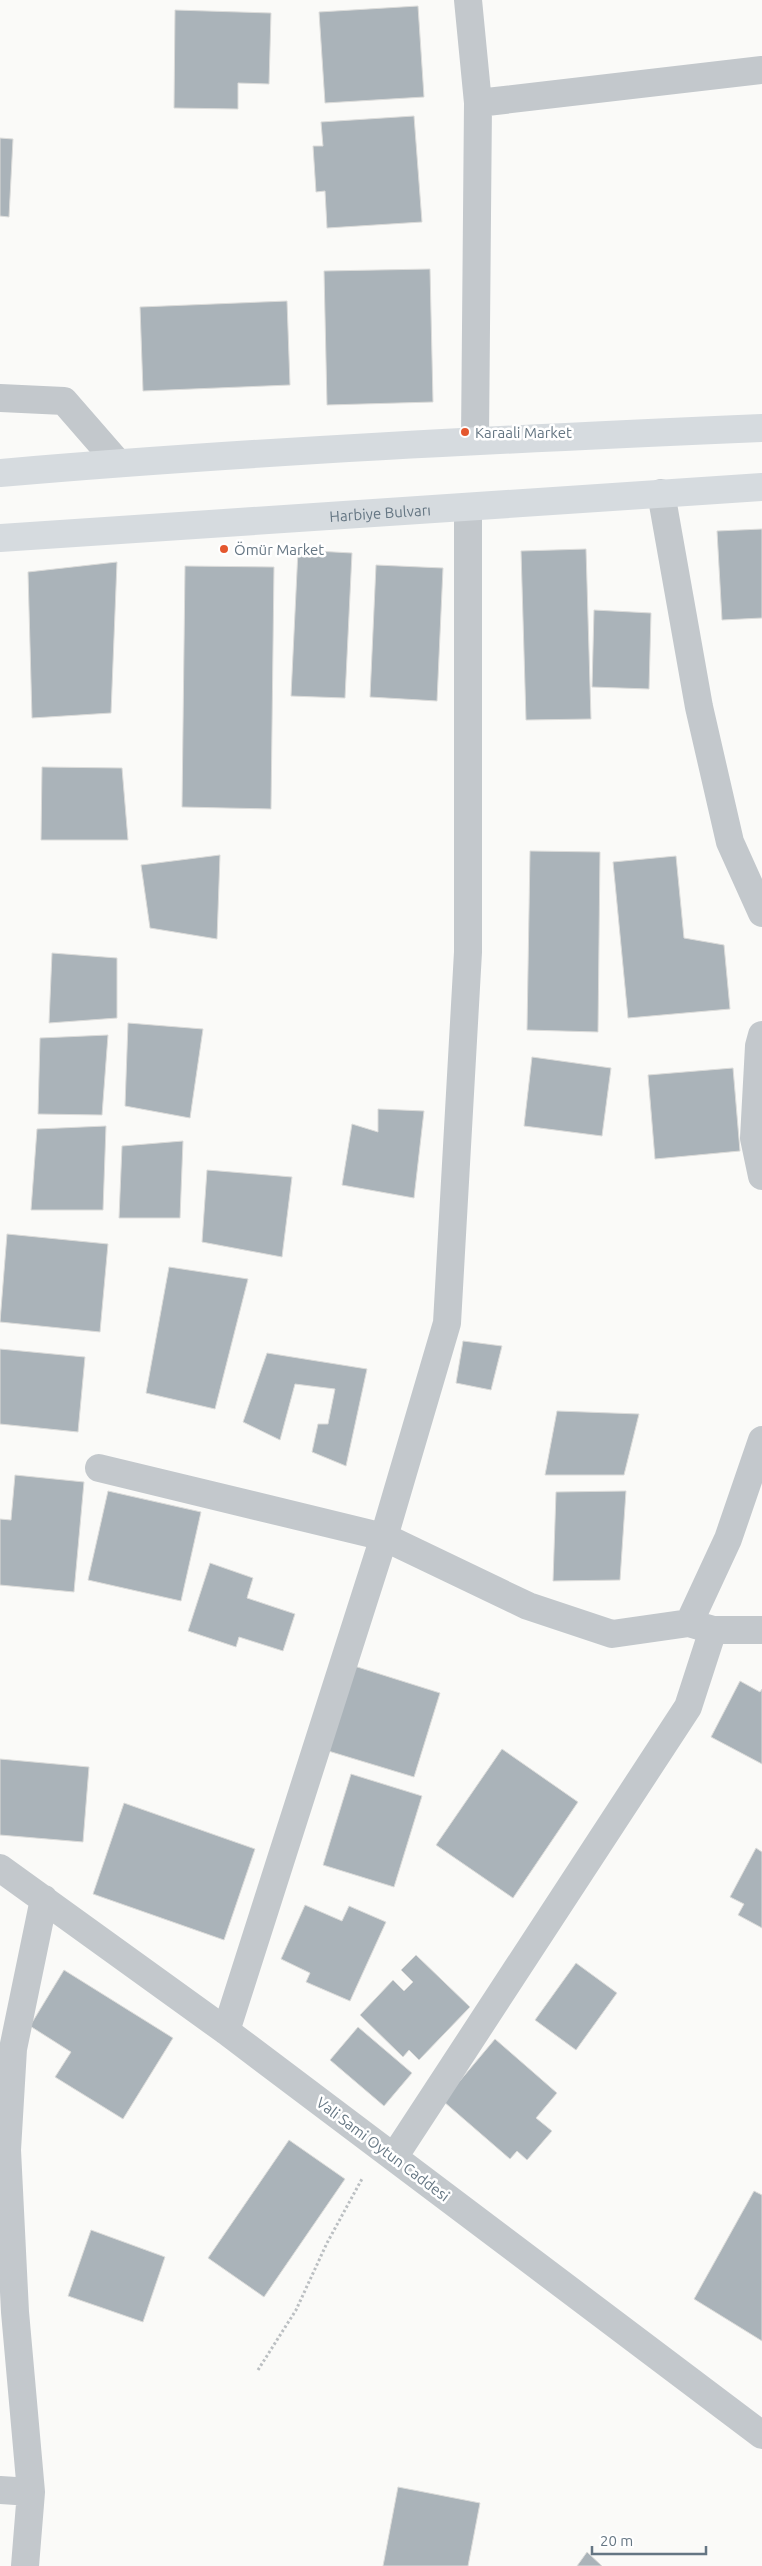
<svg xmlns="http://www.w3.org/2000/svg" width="762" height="2566" font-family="Ubuntu,sans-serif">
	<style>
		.building { fill: #aab3b9; stroke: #dcdcda }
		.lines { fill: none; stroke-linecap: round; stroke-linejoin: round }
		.path { stroke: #bbbfc2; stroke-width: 3; stroke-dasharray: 2.5 2.5; stroke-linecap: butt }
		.minor { stroke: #c3c8cc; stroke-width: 28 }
		.major { stroke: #d6dbdf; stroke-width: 28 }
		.poi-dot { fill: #e4572e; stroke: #fff; stroke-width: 2 }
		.labels { text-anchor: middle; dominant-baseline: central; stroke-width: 5; stroke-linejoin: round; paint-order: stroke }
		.poi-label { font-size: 15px; fill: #657683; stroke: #fff; text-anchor: start }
		.street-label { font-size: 15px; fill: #657683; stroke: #fff }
	</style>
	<rect width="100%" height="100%" fill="#fafaf8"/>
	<path class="building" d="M418,6L424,97L325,103L319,12Z
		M175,10L271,13L269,84L238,83V109L174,108Z
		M414,116L422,222L327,228L325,191L316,192L313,146H323L321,122Z
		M0,138L13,139L9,217L0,216Z
		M430,269L433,402L327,405L324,271Z
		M287,301L290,385L143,391L140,307Z
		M762,529V618L722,620L717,531Z
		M586,549L591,719L526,720L521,551Z
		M298,550L352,553L345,698L291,696Z
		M117,562L111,713L32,718L28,572Z
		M376,565L443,568L437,701L370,697Z
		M185,566L274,567L271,809L182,807Z
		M594,610L651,613L649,689L592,687Z
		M42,767L122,768L128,840H41Z
		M530,851L600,852L598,1032L527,1030Z
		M220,855L217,939L150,928L141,865Z
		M676,856L684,938L724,945L730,1009L628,1018L613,862Z
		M52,953L117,958V1018L49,1023Z
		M128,1023L203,1029L190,1118L125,1106Z
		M108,1035L102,1115L38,1114L40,1038Z
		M532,1057L611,1068L602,1136L524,1126Z
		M733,1068L740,1151L655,1159L648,1075Z
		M378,1109L424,1111L414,1198L342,1185L352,1124L378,1132Z
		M106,1126L103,1210H31L37,1129Z
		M183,1141L180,1218H119L122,1146Z
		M207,1170L292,1177L282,1257L202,1242Z
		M7,1234L108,1244L100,1332L0,1322Z
		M169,1267L248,1279L215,1409L146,1393Z
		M463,1341L502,1346L491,1390L456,1383Z
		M0,1349L85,1357L78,1432L0,1424Z
		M267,1353L367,1369L346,1466L312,1452L318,1424H328L335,1389L295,1384L280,1440L243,1422Z
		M557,1411L639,1414L624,1475H545Z
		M15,1475L84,1482L74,1592L0,1585V1519L11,1520Z
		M108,1491L201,1512L181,1601L88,1580Z
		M626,1491L620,1580L553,1581L556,1492Z
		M210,1563L253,1578L247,1598L295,1614L283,1651L239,1637L236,1647L188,1631Z
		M351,1665L440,1693L414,1777L325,1750Z
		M740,1681L760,1692L762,1689V1764L711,1737Z
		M502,1749L578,1802L513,1898L436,1845Z
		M0,1759L89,1767L83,1842L0,1835Z
		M351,1774L422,1796L394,1887L323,1865Z
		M124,1803L255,1849L224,1940L93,1894Z
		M756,1848L762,1852V1928L738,1915L744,1904L730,1897Z
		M305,1905L342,1921L349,1906L386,1922L350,2001L306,1982L310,1973L281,1959Z
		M416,1955L470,2007L419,2060L409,2050L403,2057L360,2015L393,1980L404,1991L413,1982L401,1970Z
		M576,1963L617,1993L576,2050L535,2020Z
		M64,1970L173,2038L123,2119L55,2077L71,2052L30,2026Z
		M358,2027L412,2073L384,2106L330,2060Z
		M495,2039L557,2093L536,2118L552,2131L527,2160L517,2151L510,2159L443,2101Z
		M289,2140L345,2179L264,2297L208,2258Z
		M754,2191L762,2195V2341L694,2299Z
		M91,2230L165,2257L143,2322L68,2296Z
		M398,2487L480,2503L468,2566H383Z
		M587,2552L602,2566H577Z"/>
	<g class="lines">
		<path class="path" d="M258,2370L296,2310L327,2243L363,2177"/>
		<path class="minor" d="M468,0L478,103L475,440
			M478,103L762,70
			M0,398L64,401L118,463
			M661,493L699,707L730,842L762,913
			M762,1035L759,1046L754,1138L762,1176
			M99,1468L384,1537L528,1606L612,1634L689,1623L713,1630H762
			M689,1623L728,1539L762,1440
			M0,1868L226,2031L762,2435
			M226,2031L384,1537L447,1323L468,952V507
			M394,2157L688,1707L713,1630
			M0,2490L31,2492
			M25,2566L31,2492L15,2312L7,2150L13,2049L44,1899"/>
		<g class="major">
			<path d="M0,473C254,451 508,439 762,428"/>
			<path id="s1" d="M0,538L762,487"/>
		</g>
	</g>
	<g class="poi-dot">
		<circle cx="465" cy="432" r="5"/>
		<circle cx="224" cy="549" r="5"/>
	</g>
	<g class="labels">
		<g class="poi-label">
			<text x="475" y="432">Karaali Market</text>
			<text x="234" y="549">Ömür Market</text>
		</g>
		<g class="street-label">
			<text stroke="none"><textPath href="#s1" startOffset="381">Harbiye Bulvarı</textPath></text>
			<text transform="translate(383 2149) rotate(37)">Vali Sami Oytun Caddesi</text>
		</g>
	</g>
	<path d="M592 2546v8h114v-8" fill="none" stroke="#657683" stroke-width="2.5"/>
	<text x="600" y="2546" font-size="15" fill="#657683" stroke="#ffffff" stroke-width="4" paint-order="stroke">20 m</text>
</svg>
